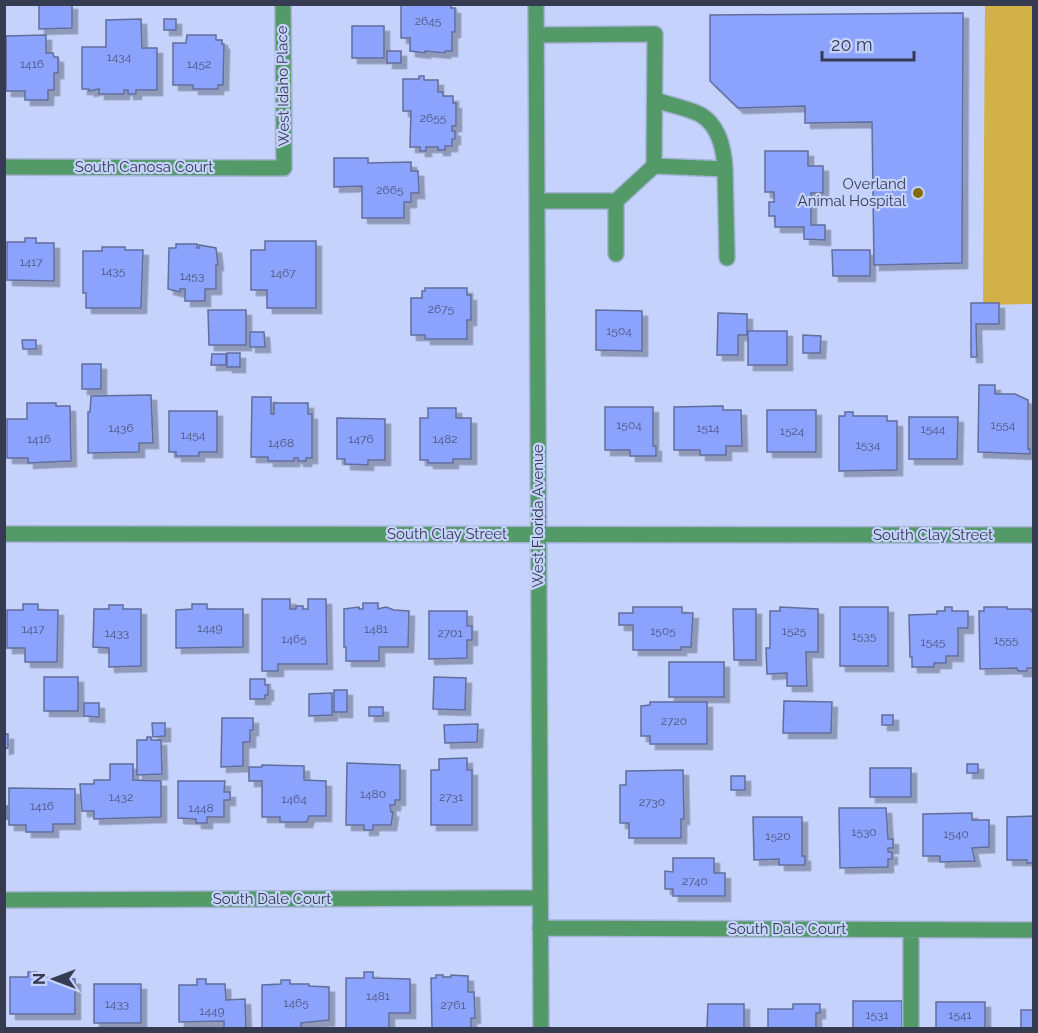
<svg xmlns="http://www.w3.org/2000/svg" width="1038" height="1033" font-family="Raleway,sans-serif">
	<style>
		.green { fill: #d2b248 }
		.building { fill: #8ca3fe; stroke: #616e9c; stroke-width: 1.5; filter: url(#shadow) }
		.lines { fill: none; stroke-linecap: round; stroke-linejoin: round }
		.minor-casing { stroke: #a5b1d5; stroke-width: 18 }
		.minor { stroke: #549a69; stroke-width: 15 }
		.poi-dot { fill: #846b06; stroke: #c5d2fb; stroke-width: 2 }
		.labels { text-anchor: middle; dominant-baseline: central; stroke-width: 4.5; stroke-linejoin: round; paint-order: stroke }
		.number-label { font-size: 12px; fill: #4b557c }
		.street-label { font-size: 15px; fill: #353b50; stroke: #c5d2fb }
		.poi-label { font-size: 15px; fill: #353b50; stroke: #c5d2fb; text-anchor: end }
	</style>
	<defs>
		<filter id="shadow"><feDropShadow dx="5.5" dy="5.5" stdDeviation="0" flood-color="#0004"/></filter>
	</defs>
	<rect width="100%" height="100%" fill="#c5d2fb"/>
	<path class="green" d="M985,5H1033V304L983,305Z"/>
	<path class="building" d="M39,4H72V28L39,29Z
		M401,4H451V8H455V32H452V51H445V53L425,51V53L410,51V38H401Z
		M963,13L962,263L874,265L872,122L805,123V106L738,108L710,81V15Z
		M141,19L142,48H157V90H136V94H128V90H124V94H99V89L89,91V89H82V47H106V20Z
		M164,19H176V30H164Z
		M352,26H384V58H352Z
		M46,35V53H53L54,57H58V73H54V90H48V100H25V91H6V36Z
		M187,35H216V40H222V44H224L223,85H218V89H193V85H173V43H186Z
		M387,51H401V63H387Z
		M419,76H424V80H438V92H443V96H453V103H456V126H452V131H455V139H452V146H445V150H438V147H426V151H420V147H410L411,111H403V79H419Z
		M765,151H808V166H823V193H811V225H825V240L804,239V227H775V216H769V202H774V192H765Z
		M334,158H368V163L411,162V171H418L419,193H411V202H404V218H362V186L334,187Z
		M25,238H36V243H54V281L7,280V242H25Z
		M265,241H316V308H267V290H251V250H265Z
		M176,244H197V248H199V245L216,248L218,265H216V289H205V301H185V289H180V292L168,289L169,248H176Z
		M102,247H125V250H143L141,308H86V293H83V251H102Z
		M832,250H870V276H833Z
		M425,288H467V295H471V320H467V339H425V335H411V298H422V291H425Z
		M971,303H999V324H976L977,357H971Z
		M208,310H246V345H209Z
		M596,310L642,311V351L596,350Z
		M718,313L747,314V335H738V355H717Z
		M748,331H787V365H748Z
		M250,332H264L265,347H250Z
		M803,335L821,336L820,353H803Z
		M22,340H36V349H23Z
		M227,353H240V367H227Z
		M212,354H226V365H211Z
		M82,364H101V389H82Z
		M979,385H995V394H1015L1028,400V449H1030V454L978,452Z
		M151,395L153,443H139V452L88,453V412H90L91,396Z
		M252,397H271V414H274V403H308V414H312V458H306V461H298V458H294V461H268V457H251Z
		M27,403H56V406H70L71,461L28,463V458H7V419H27Z
		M723,406V410H741L742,446H726V455H700V450H674V407Z
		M605,407H653V446H656V456H630V450H605Z
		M428,408H456V418H471V459H453V463H428V460H420V418H428Z
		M767,410H816V452H767Z
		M169,411H217V452H199V456H176V452H169Z
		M845,412H853V416H887V421H897V470L839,471V416H845Z
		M909,417H958L957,459H909Z
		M337,418L385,419V460H368V465L345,464V459H337Z
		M262,599H290V609H296V606H303V609H308V599H326L327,664H278V671H262Z
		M363,603H378V609L386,607L394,610L409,611L408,647H379V661H346V647H344V609L359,607V609H363Z
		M23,604H38V610H58L57,662H25V648H7V610H23Z
		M192,604H207V609H243V647L176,648V610L192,609Z
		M109,605H123V609H141V666L109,667V648L93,647L94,609H109Z
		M633,607H682V613H693L691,647H681V650H633V625H619V613H633Z
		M780,607L818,609V652H806L807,686H787V673L767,674L766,648H770V611H780Z
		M840,607H888V666H840Z
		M945,607H952V611H968V628H958V656H946V663H934V667H912V657H910L909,615L937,614V611H945Z
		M984,607H1007V609H1031V611H1034V668H1027V671H1018L1017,668L980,669L979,611H984Z
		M733,609H756V660H734Z
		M429,611H467V626H472V640H467V658L429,659Z
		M669,662H724V697H669Z
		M44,677H78V711H44Z
		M434,677L466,678L465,710L433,709Z
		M250,679H265V685H268V695H265V699H250Z
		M334,690H347V712H334Z
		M332,693V715L309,716V694Z
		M784,701L832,702L831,733H783Z
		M650,702H707V744H650V736H641V706L650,705Z
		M84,703H99V717L84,716Z
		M369,707H383V716H369Z
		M882,715H893V725H882Z
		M222,718H253V730H250V742H243V766L221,767Z
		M152,723H165V736L153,737Z
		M478,724L477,742L445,743L444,725Z
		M4,734H8V748L4,749Z
		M147,737H151V740H161L162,774L137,775V740H147Z
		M467,758V770H472V825H431V770H439V759Z
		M347,763L400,765V800H395V805H390L391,812H393L391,825H373V830H364V825H346Z
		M110,764H133V780L161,781V817L94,819V811H82L80,784H94V780H110Z
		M967,764H978V773H967Z
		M262,765L304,766V780L326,781V816H309L307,822H280V817H262V781H249V767H262Z
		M870,768H911V797H870Z
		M683,770L684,819H681V838H629V823H620V785H626V771Z
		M731,776H745V790H731Z
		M178,781H225L224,792H230V800H224V817H207V823H196V819L178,818Z
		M9,788L75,789V824H53V832H26V825H9Z
		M4,806H7V819H4Z
		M839,808H886L888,839H893V848H888V852H892V859H888V867L840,868Z
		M972,813V820H989V847L972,848L975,861L940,862V856H923V814Z
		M1034,816V865L1033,863H1027V860H1007V817Z
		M753,817H802V856H805V865H779V859L754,860Z
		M673,858H714V873H725V896H673V889H665V871L673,872Z
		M28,972H37V977L75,979V1014H10V977H28Z
		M364,972H373V978L410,979V1013H389V1028H346V978H364Z
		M436,975H443V977H451V975L468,976V992H474L475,1018H471V1028H432L431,978H436Z
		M197,979H206V984H225L226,1000L245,999L246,1028H224V1021L179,1022V985H197Z
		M281,980H290V984H309V986L329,987V1020L301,1023V1028H262V985L281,984Z
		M94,984H141V1023H94Z
		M853,1001H902V1028H853Z
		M936,1002H985V1028H936Z
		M708,1004H744V1028H707Z
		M793,1004H820V1013H816V1028H768V1009H793Z
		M1021,1010H1034V1028H1021Z"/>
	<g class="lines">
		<defs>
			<path id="minor" d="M536,4L541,1028
				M536,35L655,34L654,166L616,201H537
				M654,166L725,169C724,149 719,126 701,115C689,108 668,105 656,100
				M4,167L284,168L283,4
				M725,169L727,258
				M616,201V254
				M4,534L1034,535
				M4,900L540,898
				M540,928L1034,930
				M911,930V1028"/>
		</defs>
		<use href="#minor" class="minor-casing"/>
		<use href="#minor" class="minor"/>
	</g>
	<circle class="poi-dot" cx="918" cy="193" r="6"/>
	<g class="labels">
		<g class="number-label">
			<text x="428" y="21">2645</text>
			<text x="119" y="57">1434</text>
			<text x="32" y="64">1416</text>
			<text x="199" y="64">1452</text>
			<text x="433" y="118">2655</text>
			<text x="390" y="190">2665</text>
			<text x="31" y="262">1417</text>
			<text x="113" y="271">1435</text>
			<text x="283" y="273">1467</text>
			<text x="192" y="276">1453</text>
			<text x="441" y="309">2675</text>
			<text x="619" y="331">1504</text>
			<text x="629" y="425">1504</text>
			<text x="1003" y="425">1554</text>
			<text x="121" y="428">1436</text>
			<text x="708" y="428">1514</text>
			<text x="933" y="429">1544</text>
			<text x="792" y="431">1524</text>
			<text x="193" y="435">1454</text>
			<text x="39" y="439">1416</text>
			<text x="361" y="439">1476</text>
			<text x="445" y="439">1482</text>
			<text x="281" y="443">1468</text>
			<text x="868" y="445">1534</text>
			<text x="210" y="628">1449</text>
			<text x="33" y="629">1417</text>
			<text x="376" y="629">1481</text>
			<text x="663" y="631">1505</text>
			<text x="794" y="631">1525</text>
			<text x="117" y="633">1433</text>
			<text x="450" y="633">2701</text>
			<text x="864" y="636">1535</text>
			<text x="294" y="639">1465</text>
			<text x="1006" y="640">1555</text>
			<text x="933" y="642">1545</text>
			<text x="674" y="721">2720</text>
			<text x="373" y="794">1480</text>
			<text x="121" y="797">1432</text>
			<text x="451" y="797">2731</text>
			<text x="294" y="799">1464</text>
			<text x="652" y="802">2730</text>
			<text x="42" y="806">1416</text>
			<text x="201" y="808">1448</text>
			<text x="864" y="832">1530</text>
			<text x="956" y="834">1540</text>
			<text x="778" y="836">1520</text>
			<text x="695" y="881">2740</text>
			<text x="378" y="996">1481</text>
			<text x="296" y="1003">1465</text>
			<text x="117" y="1004">1433</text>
			<text x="453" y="1005">2761</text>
			<text x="212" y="1011">1449</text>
			<text x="877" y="1015">1531</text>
			<text x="960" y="1015">1541</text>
		</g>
		<g class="street-label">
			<text transform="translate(283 86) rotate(-91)">West Idaho Place</text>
			<text x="144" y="167">South Canosa Court</text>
			<text transform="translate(538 516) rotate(-90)">West Florida Avenue</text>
			<text x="447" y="534">South Clay Street</text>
			<text x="933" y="535">South Clay Street</text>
			<text x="272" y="899">South Dale Court</text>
			<text x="787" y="929">South Dale Court</text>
		</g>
		<g class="poi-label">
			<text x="906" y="184">Overland<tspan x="906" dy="17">Animal Hospital</tspan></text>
		</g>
	</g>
	<rect width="1038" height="1033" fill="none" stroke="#353b50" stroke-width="12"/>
	<g transform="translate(54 979) rotate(270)" stroke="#c5d2fb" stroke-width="4.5" paint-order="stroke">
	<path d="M0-4.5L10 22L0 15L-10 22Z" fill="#353b50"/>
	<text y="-9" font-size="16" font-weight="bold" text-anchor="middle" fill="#353b50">N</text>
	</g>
	<path d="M822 51v9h92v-9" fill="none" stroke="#353b50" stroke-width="3"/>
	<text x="831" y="51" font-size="18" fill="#353b50" stroke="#c5d2fb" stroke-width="4.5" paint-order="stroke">20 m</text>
</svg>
